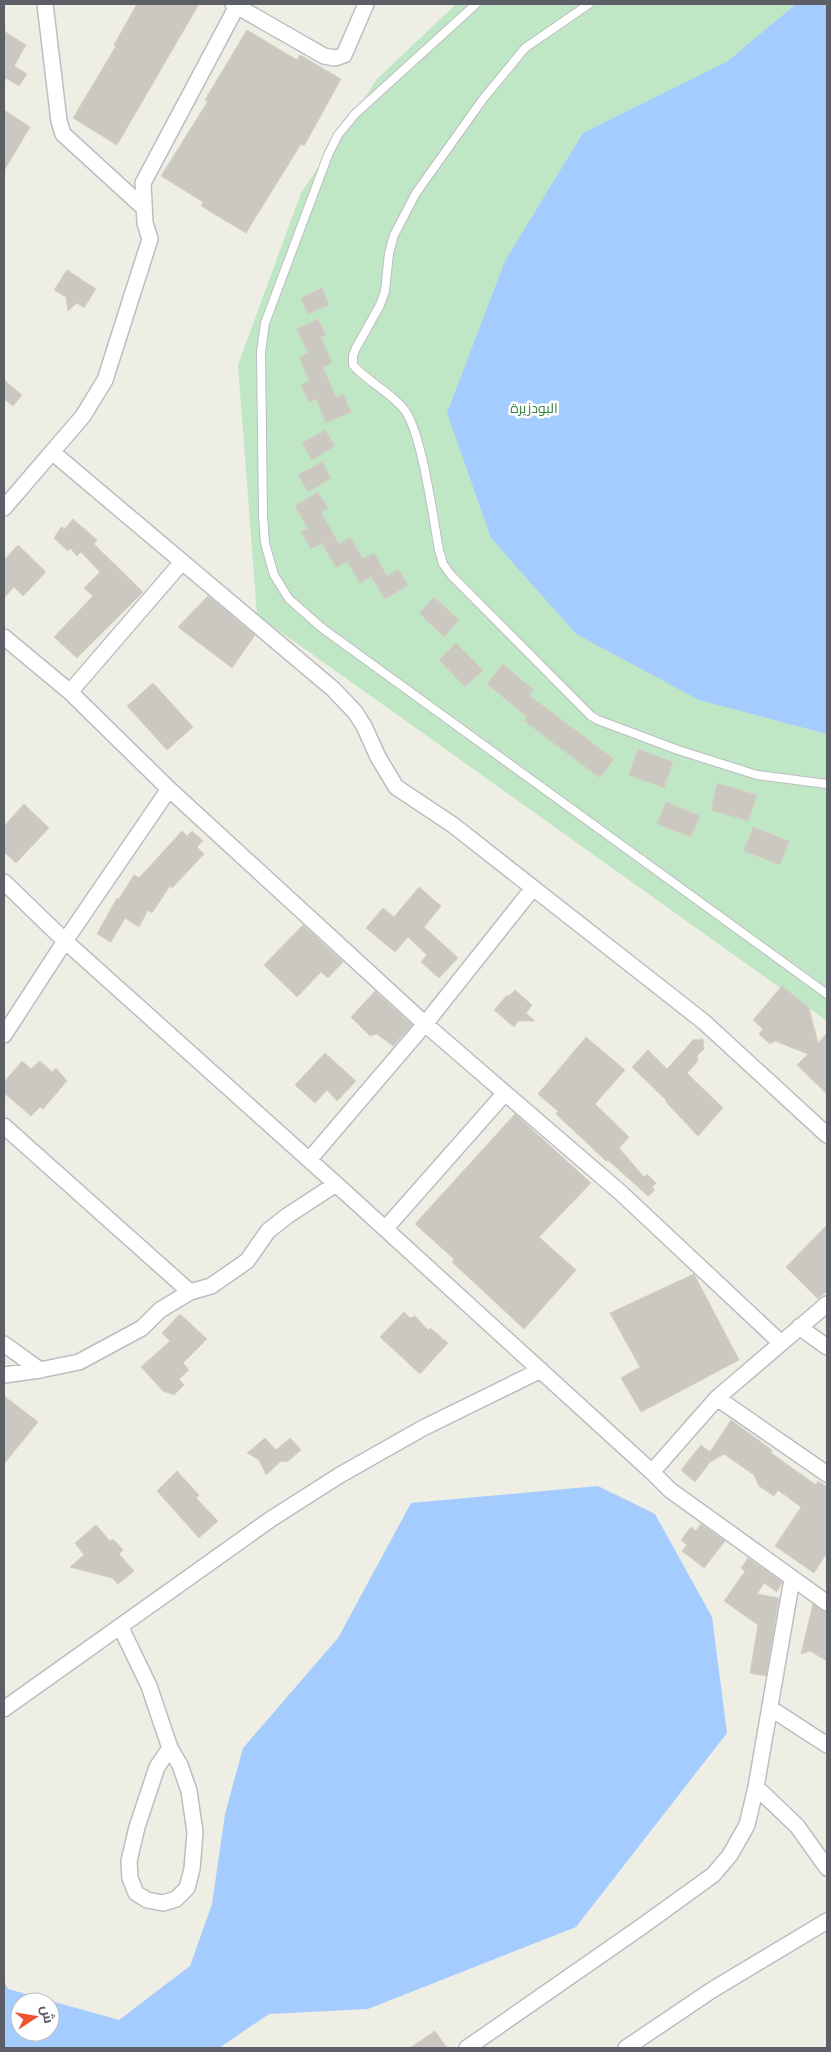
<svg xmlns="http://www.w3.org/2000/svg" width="831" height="2052" font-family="'Titillium Web',Cairo,sans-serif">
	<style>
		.green { fill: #c0e7c5 }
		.water { fill: #a4ccff; fill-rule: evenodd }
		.building { fill: #cac8c1; stroke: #d4d0c2 }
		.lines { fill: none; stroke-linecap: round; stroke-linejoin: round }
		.service-casing { stroke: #bcbdc3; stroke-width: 10 }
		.minor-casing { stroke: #bcbdc3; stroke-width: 18 }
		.service { stroke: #fff; stroke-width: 8 }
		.minor { stroke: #fff; stroke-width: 15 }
		.labels { text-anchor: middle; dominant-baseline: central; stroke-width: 5; stroke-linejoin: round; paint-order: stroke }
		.park-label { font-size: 14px; fill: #348441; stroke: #fff }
	</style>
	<rect width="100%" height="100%" fill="#efeee4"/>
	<path class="green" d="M456,4H827V1021L257,615L238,365L301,193L377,79Z"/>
	<path class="water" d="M796,4H827V734L699,700L576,634L491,538L447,413L505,261L583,133L728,61Z
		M598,1486L655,1514L712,1617L727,1733L576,1927L368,2009L269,2014L219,2048H4V1981L8,1989L119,2020L190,1966L212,1904L225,1814L243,1748L338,1638L411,1503ZM20,2002H50V2032H20Z"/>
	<path class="building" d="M137,4H199L117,145L73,118L116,46L114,45Z
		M247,30L297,60L300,55L341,79L304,146L301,144L246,233L201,206L203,202L161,176L208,101L205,100Z
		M4,31L26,45L14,66L27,74L19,86L6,78L4,82Z
		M4,110L30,127L4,171Z
		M67,270L96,289L84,308L77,303L68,311L66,297L54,290Z
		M322,288L329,305L308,314L301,298Z
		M318,319L326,335L321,337L332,363L323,367L336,397L343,394L351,412L326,423L316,399L309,403L301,385L309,381L299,357L308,353L297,329Z
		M4,380L22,395L13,406L4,399Z
		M325,430L335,446L312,460L302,443Z
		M322,462L331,478L308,492L298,475Z
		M318,492L328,508L321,512L339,544L350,537L363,559L374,553L387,576L398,569L408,585L385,599L371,576L360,584L347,561L336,568L322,543L311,549L301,532L308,529L295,506Z
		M73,519L97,540L94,544L143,592L77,658L54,637L93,596L84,588L100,572L81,552L77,556L70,548L68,551L54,538L61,527L65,529Z
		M18,545L46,572L23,596L14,587L4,598V560Z
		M208,596L255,635L232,668L178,627Z
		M434,597L459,620L444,637L419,613Z
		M456,643L483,670L465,687L439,660Z
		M503,664L534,690L529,695L614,759L600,778L524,721L527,717L487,684Z
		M153,683L193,727L167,750L127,706Z
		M638,749L673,762L664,788L629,775Z
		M717,783L757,795L748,821L711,810Z
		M666,802L700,816L691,837L657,824Z
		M24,804L49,828L16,863L4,852V826Z
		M753,827L789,841L780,865L744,851Z
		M182,831L187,836L192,831L203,841L197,847L204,854L172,888L170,886L152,913L148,910L139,927L125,918L111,942L97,934L117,898L119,899L134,875L139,878Z
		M419,887L441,906L424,927L458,958L439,978L421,962L427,955L408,937L395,952L366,928L383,908L394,917Z
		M303,925L343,962L328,978L321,972L297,997L264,965Z
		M782,986L809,1008L818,1043L827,1033V1094L797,1065L808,1054L775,1041L770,1044L759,1034L763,1029L753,1020Z
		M515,990L532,1005L526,1013L535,1021H518L514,1027L494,1010L507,995L509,996Z
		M375,991L412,1025L393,1046L377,1034L370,1036L351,1017Z
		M586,1037L625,1070L595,1104L629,1137L619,1148L644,1177L647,1174L656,1183L652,1187L655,1190L648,1196L608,1160L606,1161L556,1114L558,1111L538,1094Z
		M703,1039L704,1049L697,1056L698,1061L687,1073L723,1108L698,1136L665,1101L666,1100L632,1067L648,1050L667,1069L693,1040Z
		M325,1053L356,1081L337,1101L327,1090L315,1103L295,1085Z
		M22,1061L31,1069L40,1061L52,1072L56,1068L67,1081L43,1109L40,1107L31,1116L4,1093V1082Z
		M515,1114L591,1183L539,1237L576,1270L524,1329L452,1262L454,1259L415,1224Z
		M827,1225V1291L818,1299L786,1267Z
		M694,1274L739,1360L641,1412L621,1378L640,1367L610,1313Z
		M404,1312L410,1318L415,1316L428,1330L430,1328L448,1343L420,1374L380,1337Z
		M180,1314L207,1339L183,1363L189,1370L179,1379L184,1385L174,1395L163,1391L141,1367L170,1341L162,1333Z
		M4,1396L38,1422L4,1464Z
		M731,1420L772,1450L771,1453L816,1485L818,1481L827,1487V1553L814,1573L775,1546L801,1507L778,1490L774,1496L759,1486L754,1475L724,1454L710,1462L695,1482L681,1470L701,1445L710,1452Z
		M265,1438L276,1450L290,1438L301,1450L287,1462L281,1461L266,1475L259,1460L247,1453Z
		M177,1471L199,1495L196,1498L218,1521L199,1538L157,1491Z
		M701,1524L725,1541L704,1568L682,1551L687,1545L681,1540L691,1527L696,1531Z
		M96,1525L110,1541L113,1539L123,1550L119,1554L134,1571L118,1584L112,1578L70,1567L84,1555L75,1543Z
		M748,1558L782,1582L777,1592L764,1583L757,1594L779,1598L766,1676L750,1673L758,1625L724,1601L745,1571L741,1568Z
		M813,1604L827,1612V1661L810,1651L801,1654Z
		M435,2031L447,2048H410Z"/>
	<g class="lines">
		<defs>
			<path id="service" d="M476,4L355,114L338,135L328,155L265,323L261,352L263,515L265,543L274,575L289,599L322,628L827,994
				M589,4L525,48L483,99L416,193L394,235L389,253L385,291L380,305L356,348L353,355V365C368,382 389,391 403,408C422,430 433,518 439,550L443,564L451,575L591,716L598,720L678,750L757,775L827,784"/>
			<path id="minor" d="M45,4L59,121L63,134L144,208
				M233,4L324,56L335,58L344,55L366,4
				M52,452L333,689L355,712L364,726L378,757L396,787L453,825L704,1022L827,1135
				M4,508L83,416L105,380L150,239L145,223L143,183L237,6
				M4,637L70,692L169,789L425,1024L621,1193L781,1343
				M70,692L182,562
				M4,882L65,941L336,1184L652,1472
				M4,1035L65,941L169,789
				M4,1126L190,1292
				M309,1160L425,1024L533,888
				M385,1229L505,1093
				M827,1304L717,1398L652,1472L670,1490L827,1603
				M799,1327L827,1347
				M4,1344L40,1370
				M4,1375L40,1370L79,1362L142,1328L160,1310L190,1292L211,1286L247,1261L268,1231L287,1216L336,1184
				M717,1398L827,1474
				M121,1628L149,1686L170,1748L180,1765L189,1791L195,1832L192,1869L187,1888L176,1899L163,1903L147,1900L136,1893L130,1878L129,1861L137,1827L157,1767L170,1748
				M770,1708L827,1745
				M4,1709L271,1519L340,1475L423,1428L541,1370
				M756,1787L797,1826L827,1868
				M467,2048L641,1927L713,1875L730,1855L747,1825L756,1787L792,1579
				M626,2048L712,1990L827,1921"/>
		</defs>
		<use href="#service" class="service-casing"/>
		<use href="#minor" class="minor-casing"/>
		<use href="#service" class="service"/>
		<use href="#minor" class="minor"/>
	</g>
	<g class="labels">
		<g class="park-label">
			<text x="534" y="407">البودزيرة</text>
		</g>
	</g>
	<rect width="831" height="2052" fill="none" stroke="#5c5f65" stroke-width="10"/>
	<g transform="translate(35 2017) rotate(78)"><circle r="24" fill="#ffffff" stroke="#bebfc1"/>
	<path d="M0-4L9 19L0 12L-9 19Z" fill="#eb542e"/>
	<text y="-8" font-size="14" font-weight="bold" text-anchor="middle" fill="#5c5f65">ش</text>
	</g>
</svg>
